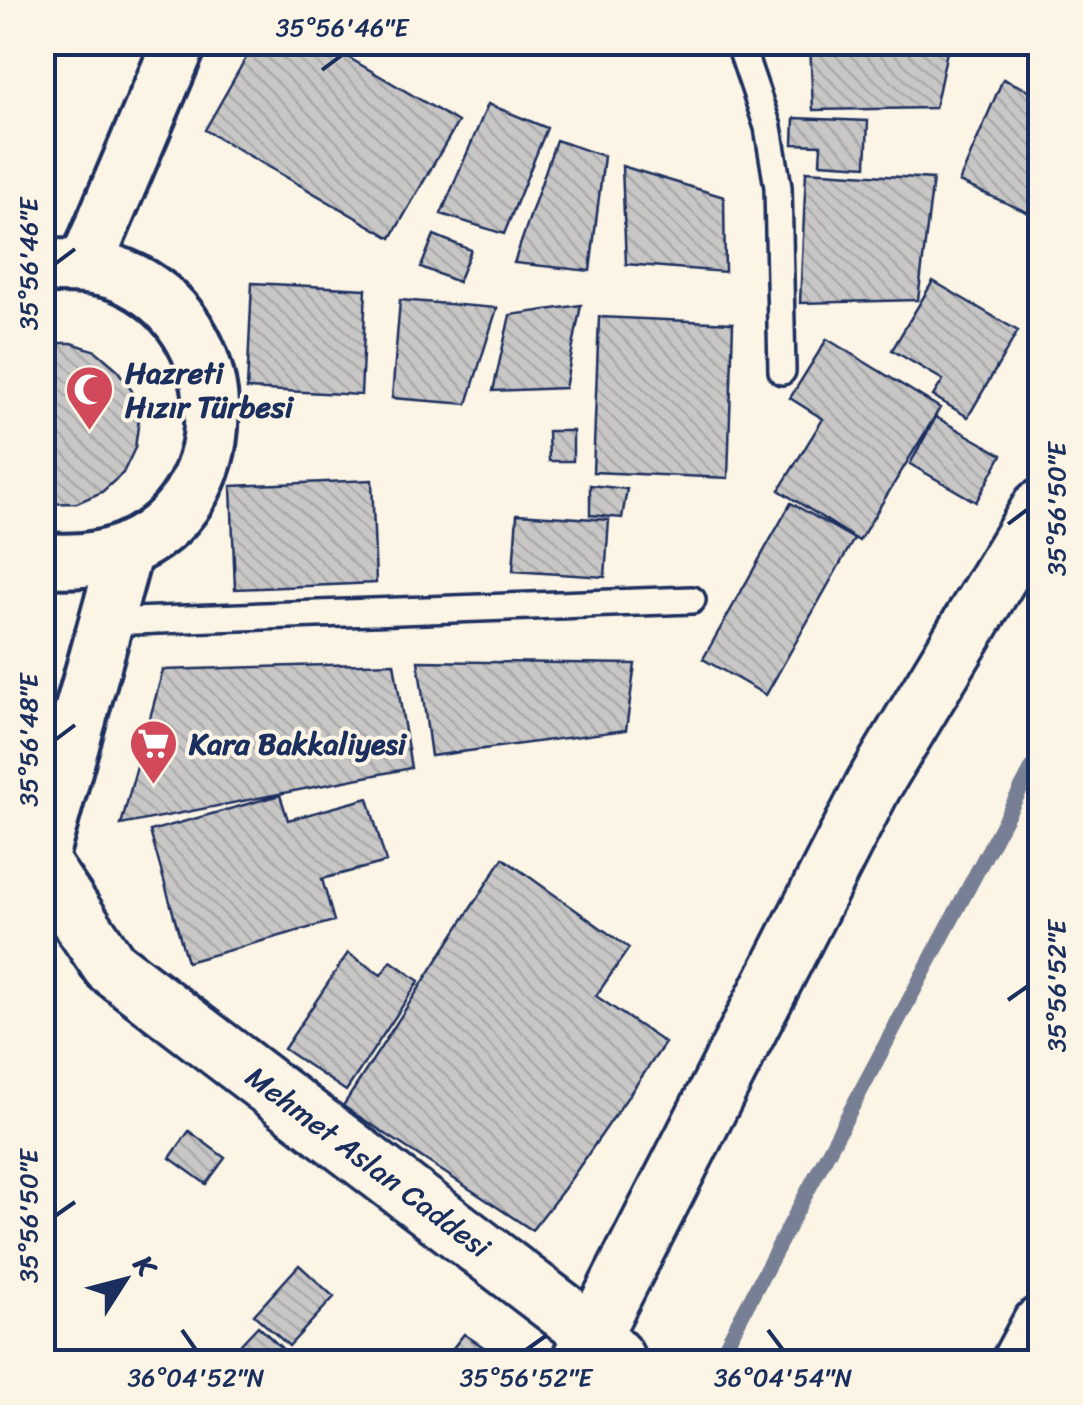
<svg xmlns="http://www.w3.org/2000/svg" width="1083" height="1405" font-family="Sriracha,sans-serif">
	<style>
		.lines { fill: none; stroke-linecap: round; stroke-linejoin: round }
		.stream { stroke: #767f94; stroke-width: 15 }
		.building { fill: url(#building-back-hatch); stroke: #1b2f5e; stroke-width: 2.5 }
		.service-casing { stroke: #1b2f5e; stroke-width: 32 }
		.minor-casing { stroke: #1b2f5e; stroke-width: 60 }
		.tertiary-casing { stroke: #1b2f5e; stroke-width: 62 }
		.primary-casing { stroke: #1b2f5e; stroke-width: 62 }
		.service { stroke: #fcf5e5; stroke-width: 25 }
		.minor { stroke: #fcf5e5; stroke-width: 52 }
		.tertiary { stroke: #fcf5e5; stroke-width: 55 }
		.primary { stroke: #fcf5e5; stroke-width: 55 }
		.ticks { fill: none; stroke: #1b2f5e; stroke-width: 4 }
		.labels { text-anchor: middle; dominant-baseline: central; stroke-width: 8; stroke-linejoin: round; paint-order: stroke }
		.poi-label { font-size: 30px; font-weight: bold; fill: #1b2f5e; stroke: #fcf5e5; text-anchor: start }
		.street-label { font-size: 30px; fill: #1b2f5e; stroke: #fcf5e5 }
		.neatline { fill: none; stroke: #1b2f5e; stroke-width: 4 }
		.ticks-label { font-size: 25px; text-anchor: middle; fill: #1b2f5e }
	</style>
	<defs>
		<pattern id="building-back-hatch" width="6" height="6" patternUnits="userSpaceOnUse" patternTransform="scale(2.5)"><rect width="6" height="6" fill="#c8c7c6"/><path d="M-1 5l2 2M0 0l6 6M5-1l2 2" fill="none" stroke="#ababac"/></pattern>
	</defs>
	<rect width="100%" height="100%" fill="#fcf5e5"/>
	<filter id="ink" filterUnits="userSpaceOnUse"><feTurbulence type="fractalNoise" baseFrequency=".01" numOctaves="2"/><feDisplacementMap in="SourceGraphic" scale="20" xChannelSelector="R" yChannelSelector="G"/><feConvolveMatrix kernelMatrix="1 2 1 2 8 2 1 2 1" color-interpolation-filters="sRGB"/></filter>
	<g filter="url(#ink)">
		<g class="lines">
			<path class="stream" d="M717,1362L1040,753"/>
		</g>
		<path class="building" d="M255,42H322L458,122L391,238L205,130Z
			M810,42H949L935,108L813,110Z
			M1003,79L1040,95V218L959,182Z
			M488,104L547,128L504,234L441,214Z
			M794,118L868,121L866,166L820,163L821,145L793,144Z
			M556,140L604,156L590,271L514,263Z
			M622,166L724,197L725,272L626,264Z
			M806,171L933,179L918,300L800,303Z
			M434,235L471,250L458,282L421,267Z
			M933,281L1018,331L968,417L933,396L943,380L892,350Z
			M252,283L366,289L361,395L247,389Z
			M400,300L497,308L467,404L392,398Z
			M581,305L565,388L493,391L510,315Z
			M599,317L733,323L728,478L593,472Z
			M827,339L940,408L859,541L779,490L823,419L790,398Z
			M42,343H72L96,351L116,368L132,391L139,419L135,448L123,473L102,492L77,503L42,504Z
			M936,417L1002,455L976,502L910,464Z
			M548,431H573V461H549Z
			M372,480L376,583L235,589L231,486Z
			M590,485L627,489L622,518L590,515Z
			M791,503L854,539L766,695L703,659Z
			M517,514L609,520L605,577L513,571Z
			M418,661L635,664L626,730L431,756Z
			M394,663L411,768L121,825L163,670Z
			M280,795L288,820L368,798L386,862L322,879L334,921L187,962L150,831Z
			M503,858L629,948L596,996L665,1043L564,1189L532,1230L343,1106Z
			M348,953L381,975L391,961L419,981L346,1091L284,1049Z
			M189,1131L225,1158L206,1184L170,1158Z
			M299,1265L334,1297L289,1346L254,1315Z
			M258,1326L292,1358L287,1362H224Z
			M464,1334L500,1358L496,1362H442Z"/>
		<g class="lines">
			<defs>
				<path id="service" d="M739,42L768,127L778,187L782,371
					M106,622L692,600"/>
				<path id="minor" d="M42,266C73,266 104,265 132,280C239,335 239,503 125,550C98,561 71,562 42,560
					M85,266L180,42
					M42,853L126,550"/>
				<path id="tertiary" d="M42,865L110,966L593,1334L616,1358
					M579,1362L873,786L1040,508"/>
				<path id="primary" d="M1020,1362L1040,1325"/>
			</defs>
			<use href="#service" class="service-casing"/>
			<use href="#minor" class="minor-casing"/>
			<use href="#tertiary" class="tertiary-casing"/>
			<use href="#primary" class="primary-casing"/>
			<use href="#service" class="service"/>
			<use href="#minor" class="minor"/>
			<use href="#tertiary" class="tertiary"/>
			<use href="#primary" class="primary"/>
		</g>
	</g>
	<path class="ticks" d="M322,70L342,55M55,264L75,249M1008,524L1028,509M55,740L75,725M1008,1000L1028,986M55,1216L75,1202M182,1330L196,1350M768,1330L783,1350M526,1350L547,1335"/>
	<defs>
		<symbol id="mosque-pin" viewBox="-11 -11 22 30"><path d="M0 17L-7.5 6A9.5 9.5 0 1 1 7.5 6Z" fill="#d1495b" stroke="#fcf5e5"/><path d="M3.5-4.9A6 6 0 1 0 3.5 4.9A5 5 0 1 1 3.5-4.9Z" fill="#fff"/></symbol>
		<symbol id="supermarket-pin" viewBox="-11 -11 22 30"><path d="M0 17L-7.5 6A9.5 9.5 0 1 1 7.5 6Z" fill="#d1495b" stroke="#fcf5e5"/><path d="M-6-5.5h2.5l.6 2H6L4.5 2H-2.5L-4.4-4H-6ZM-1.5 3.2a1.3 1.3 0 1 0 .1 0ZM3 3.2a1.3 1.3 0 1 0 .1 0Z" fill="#fff"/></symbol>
	</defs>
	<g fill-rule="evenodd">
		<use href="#mosque-pin" x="62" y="362" width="55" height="75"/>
		<use href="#supermarket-pin" x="126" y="716" width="55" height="75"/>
	</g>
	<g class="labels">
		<g class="poi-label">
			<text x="125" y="373">Hazreti<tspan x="125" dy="34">Hızır Türbesi</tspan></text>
			<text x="189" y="744">Kara Bakkaliyesi</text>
		</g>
		<g class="street-label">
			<text transform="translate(368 1162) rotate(37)">Mehmet Aslan Caddesi</text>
		</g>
	</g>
	<rect width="1083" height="1405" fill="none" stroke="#fcf5e5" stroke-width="110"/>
	<g transform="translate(125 1280) rotate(54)" stroke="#fcf5e5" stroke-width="8" paint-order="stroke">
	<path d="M0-8L18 38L0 25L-18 38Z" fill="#1b2f5e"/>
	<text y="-15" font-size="28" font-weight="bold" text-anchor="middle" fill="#1b2f5e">K</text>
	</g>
	<rect x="55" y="55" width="973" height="1295" class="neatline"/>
	<g class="ticks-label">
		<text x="342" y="36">35°56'46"E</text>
		<text transform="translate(28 264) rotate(-90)" y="9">35°56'46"E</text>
		<text transform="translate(1056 509) rotate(-90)" y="9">35°56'50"E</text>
		<text transform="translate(28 740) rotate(-90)" y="9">35°56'48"E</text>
		<text transform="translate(1056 986) rotate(-90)" y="9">35°56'52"E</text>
		<text transform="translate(28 1216) rotate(-90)" y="9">35°56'50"E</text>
		<text x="196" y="1386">36°04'52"N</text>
		<text x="526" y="1386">35°56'52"E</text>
		<text x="783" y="1386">36°04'54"N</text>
	</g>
</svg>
